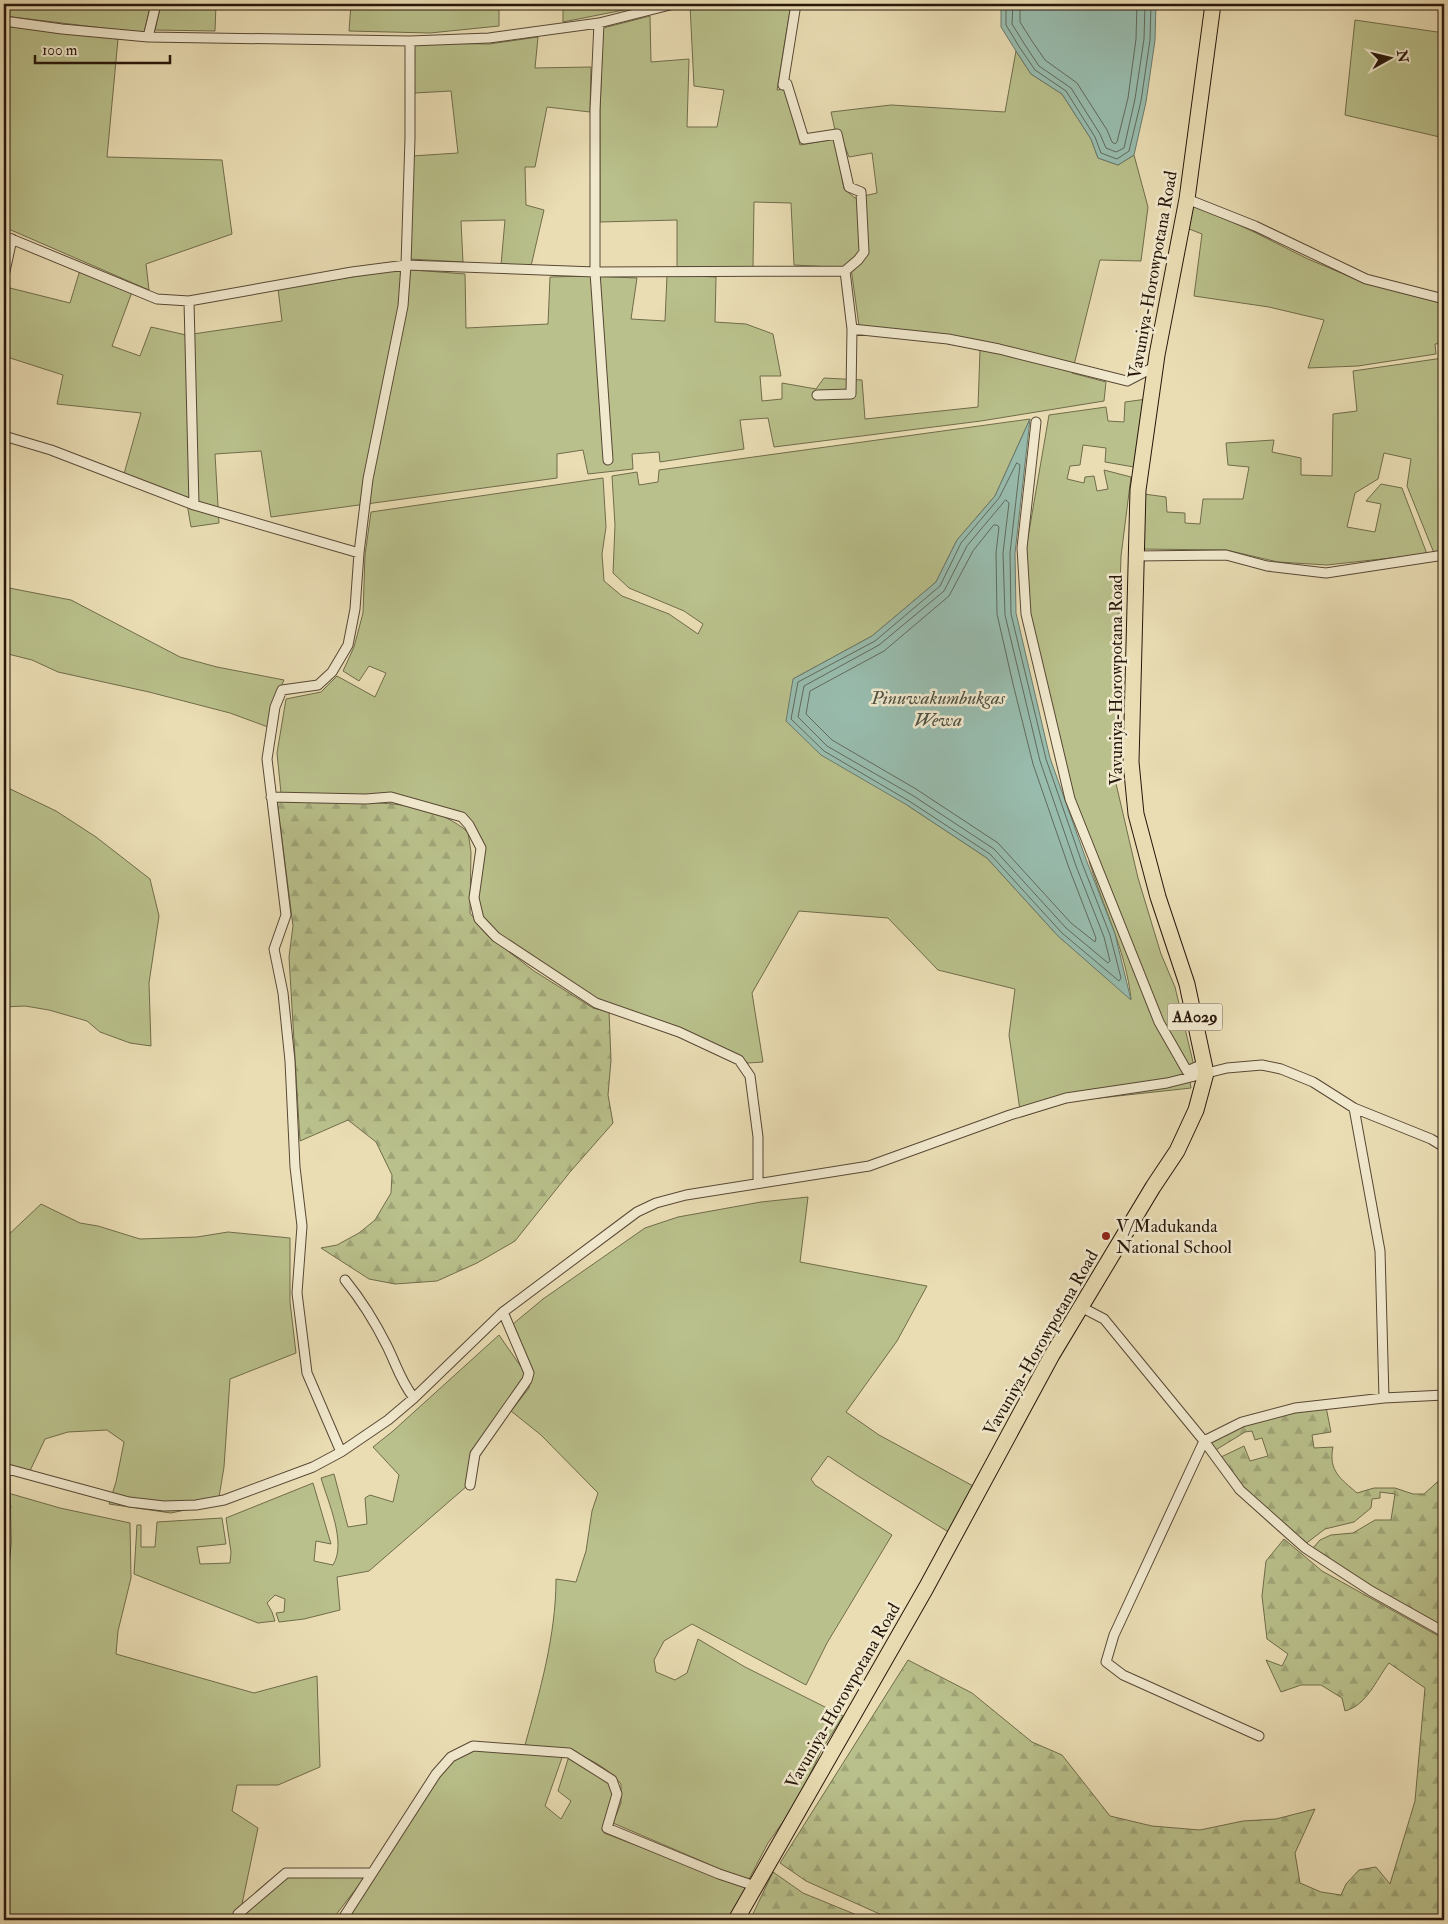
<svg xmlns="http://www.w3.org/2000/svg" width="1448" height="1924" font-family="'IM FELL Double Pica',serif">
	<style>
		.green { fill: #b9c08b; stroke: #706c4b }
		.forest { fill: url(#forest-firs); stroke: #706c4b }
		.water { fill: #98bcae; stroke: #6b7a6d }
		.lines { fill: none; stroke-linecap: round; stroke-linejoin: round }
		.shore { stroke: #606a5c; stroke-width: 1 }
		.street-casing { stroke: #584835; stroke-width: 11 }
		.highway-casing { stroke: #28170b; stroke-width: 17 }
		.street { stroke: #f1e9ce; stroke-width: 9 }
		.highway { stroke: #eaddb4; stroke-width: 15 }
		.poi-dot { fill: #8f2418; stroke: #f1e9ce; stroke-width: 2 }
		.labels { text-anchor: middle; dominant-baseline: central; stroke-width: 5; stroke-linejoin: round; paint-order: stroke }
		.shield { fill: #f1e9ce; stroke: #645646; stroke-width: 1 }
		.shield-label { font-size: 16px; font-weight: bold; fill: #28170b }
		.street-label { font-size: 18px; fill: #28170b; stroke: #f1e9ce }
		.poi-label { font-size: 18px; fill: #28170b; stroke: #f1e9ce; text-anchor: start }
		.water-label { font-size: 19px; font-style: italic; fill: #4f5144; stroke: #f1e9ce }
	</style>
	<defs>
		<pattern id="forest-firs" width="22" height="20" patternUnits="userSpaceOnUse" patternTransform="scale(1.25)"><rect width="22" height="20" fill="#b9c08b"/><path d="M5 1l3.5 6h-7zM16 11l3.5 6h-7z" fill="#9fa477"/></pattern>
	</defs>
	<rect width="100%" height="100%" fill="#eaddb4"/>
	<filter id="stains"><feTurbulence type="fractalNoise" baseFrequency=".004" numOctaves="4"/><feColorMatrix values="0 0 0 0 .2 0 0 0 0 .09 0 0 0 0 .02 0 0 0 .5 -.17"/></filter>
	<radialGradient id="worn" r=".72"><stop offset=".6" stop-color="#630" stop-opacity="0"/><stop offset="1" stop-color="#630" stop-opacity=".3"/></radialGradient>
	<path class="green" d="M4,4H104V6L150,8L144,33L4,16Z
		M161,4H216L215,31L155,30Z
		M351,4H499V26L430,33L349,31Z
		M563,4H654L563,22Z
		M697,4H791L777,90L786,89L800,145L835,139L844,189L855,198L877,193L872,153L849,157L839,131L835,130L831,112L891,105L1005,112L1016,51L1031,74L1062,94L1091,139L1098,158L1118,165L1134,155L1148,207L1141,261L1100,260L1072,373L1106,382L1104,401L981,421L774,447L768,418L740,420L744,449L660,462L659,452L632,454L633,469L588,474L583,450L557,454V478L271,517L261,451L215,454L219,523L191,527L186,498L124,474L141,413L57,404L63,375L4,356V298L6,287L70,303L80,270L132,292L112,346L140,356L151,327L186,335L282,321L278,289L401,269L465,274L466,328L548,324L550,277L591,276L637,278L631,319L665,321L667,275L716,277L715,322L746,324L773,334L781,376H760L762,401L782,399V383L816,389L824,378L862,380L865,419L978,407L980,350L944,343L860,333L851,268L794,265L791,203L754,202L753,267H677V220L600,222V110L603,28L650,16L651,62L689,59L687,127H717L724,90L694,86L690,5Z
		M1355,20L1444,33V138L1345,115Z
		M4,26L118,39L107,157L222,160L232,234L146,264L149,290L4,227Z
		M538,37L535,68L591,67L590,112L547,107L535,167H525L526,205L544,210L531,266L501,265L505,220L461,221L463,262L409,259L412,156L458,153L451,91L414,93V43L489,44Z
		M1190,203L1252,231L1308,259L1365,283L1444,303V343L1435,344L1436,354L1358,366L1308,368L1324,320L1269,307L1194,296L1202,234L1184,227Z
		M1443,358L1444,551L1434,553L1407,486L1411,459L1384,453L1378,479L1355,493L1347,527L1375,532L1381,504L1366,501L1381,484L1402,488L1427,554L1327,565L1278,562L1226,550L1140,549L1144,494L1166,497L1167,512L1185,513V523L1200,524L1203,499H1243L1249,467L1228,465L1226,443L1274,440L1272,452L1301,458V475L1332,476L1333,414L1357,411L1353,371Z
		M1147,399L1134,467L1105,462L1106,448L1083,445L1080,465L1070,466L1067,479L1084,483L1085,477L1094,476L1097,491L1108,489L1104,470L1131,477L1121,556L1114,775L1138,878L1161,954L1175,987L1194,1066L1188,1068L1162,1020L1073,798L1030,614L1026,549L1049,415L1106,407L1108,421L1124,422L1125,402Z
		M1030,419L995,496L957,540L936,582L872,636L793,679L907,805L987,858L1058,936L1131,999C1126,951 1103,907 1089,861L1096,868L1148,998L1189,1075L1191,1088L1072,1101L1021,1117L1009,1035L1015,989L938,970L888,918L799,911L752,993L763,1062L748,1063L713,1043L631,1012L597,1001L497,933L483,918L477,902L483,859L482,839L464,814L395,794L368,796L281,793L277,753L286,699L321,692L337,676L375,697L386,673L369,666L359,681L343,671L354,647L363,613L365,555L371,512L603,478L606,527L602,554L604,581L622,596L669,614L698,634L703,624L684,611L629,588L613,573L615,525L612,476L637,472L639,485L658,482L659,470Z
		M4,587L71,600L180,657L217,667L284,680L275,700L268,727L230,713L149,692L58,672L32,660L4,653Z
		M4,786L56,811L96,837L150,879L159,916L149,983L151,1046L130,1043L100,1032L87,1021L49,1010L25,1006L4,1007Z
		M808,1197L800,1262L927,1286L897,1341L846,1412L879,1435L975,1487L950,1533C909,1507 867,1483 828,1456L811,1479L815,1485L892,1535L827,1643L806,1685L692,1624L664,1641L654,1660L656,1672L675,1680L687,1673L698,1639L745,1667L843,1716L821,1751L797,1802L768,1843L748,1881L613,1823L621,1803V1784C595,1754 563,1749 525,1745C540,1691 556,1635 556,1579L576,1582L586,1551L592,1511L598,1493L541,1435L511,1411L529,1388L532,1371L507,1329L543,1299L645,1228L678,1217L761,1202Z
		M41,1204L80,1223L98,1226L140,1239L197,1237L228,1232L290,1238V1302L296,1353L230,1379L224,1467L218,1503L171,1513L109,1504L116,1482L124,1442L107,1430L68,1432L45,1439L28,1475L4,1474V1239Z
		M499,1335L526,1374L472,1452L467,1486L369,1571L337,1577L340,1610L304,1619L279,1622L276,1613L284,1612L285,1599L275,1595L267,1603L272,1612L275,1621L258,1623L134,1574L137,1525H141V1547H155L157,1522L222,1518L226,1544L197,1547L200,1564L230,1563L231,1552L226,1518L313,1483L331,1544L316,1541L314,1561L333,1565C347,1543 328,1502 321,1478L334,1474L348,1527L367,1524L365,1498L370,1495L393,1502L399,1475L373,1447L393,1431Z
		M8,1493L60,1508L130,1523L131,1578L118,1631L116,1654L254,1693L317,1676L320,1767L278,1785H237L232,1811L258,1828L242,1904L233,1916L234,1920H4V1581L8,1543L7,1521L11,1507Z
		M475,1750L563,1755L545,1806L561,1819L571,1801L558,1791L569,1756L609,1782L613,1795L604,1833L749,1889L731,1920H367L350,1913L439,1778L451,1762Z
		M288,1877H365L332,1920H243L242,1916Z"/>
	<path class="forest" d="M277,800C340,809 415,788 468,832L471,852L470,913L487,935L534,971L593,1008L609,1012L611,1060L608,1095L613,1123L570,1172L515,1241L477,1263L437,1281L395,1284L369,1279L321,1248L337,1245L359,1233L375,1220L391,1193L392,1175L376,1142L348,1120L300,1141L289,957L293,926Z
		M1326,1407L1331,1432L1312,1435L1314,1448L1333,1447C1328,1471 1341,1479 1357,1493L1374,1488H1395L1413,1494H1424L1444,1476V1629L1398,1604L1312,1549L1320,1540L1331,1535L1353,1533L1375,1520H1391L1395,1494L1380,1492V1498L1372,1499L1371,1508L1354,1522L1325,1529L1304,1545L1246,1491L1221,1457L1244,1446L1250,1461L1268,1456L1262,1438L1255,1440L1252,1431L1245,1432L1214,1451L1206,1442L1251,1421Z
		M1284,1539L1322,1571L1444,1639V1920H893L806,1881L780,1863L908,1660L972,1693L1032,1742L1062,1755L1110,1816L1152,1826L1200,1830L1243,1821L1276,1819L1315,1809L1295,1853L1300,1883L1321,1892L1341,1895L1346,1884L1359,1870L1376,1867L1390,1884L1415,1801L1425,1688L1389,1663C1376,1680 1367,1705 1345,1711L1342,1698L1321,1685H1301L1281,1692L1266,1660L1282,1666L1288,1654L1267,1639L1262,1596L1266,1561Z
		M773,1872L803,1893L869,1920H750Z"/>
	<path class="water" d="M1001,4H1156L1155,40L1146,102L1134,155L1118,165L1098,158L1091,139L1062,94L1031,74L1016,51L1001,27Z
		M1030,419L1015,553L1016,613L1050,758L1087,862L1115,934L1131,1000L1058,936L987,858L907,805L821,755L786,721L793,679L872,636L936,582L957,540L995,496Z"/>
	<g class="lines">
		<path class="shore" d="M1006,4V25L1020,48L1035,70L1066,91L1095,137L1101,153L1117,159L1129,151L1141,101L1150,40L1151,4
			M1013,4L1012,24L1025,45L1039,66L1071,88L1100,134L1106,148L1116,152L1124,148L1135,99L1144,39L1145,4
			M1020,4V22L1032,41L1045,60L1077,83L1107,130L1112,142L1115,144L1117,142L1128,98L1136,39L1137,4
			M1017,463L1020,465L1010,553L1011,614L1046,759L1082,863L1110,935L1121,978L1119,981L1062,933L990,854L909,801L824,751L791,719L798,682L875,641L940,586L961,543L999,498Z
			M1006,500L1009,503L1003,553L1005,615L1040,761L1076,866L1104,937L1110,961L1108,963L1066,928L994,849L912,795L827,746L798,717L804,686L879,645L944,591L967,546Z
			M994,525H997L999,527L996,553L997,614L1013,684L1033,764L1069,868L1096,938L1095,942L1071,923L998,843L916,789L832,740L806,714L810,691L884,651L949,596L973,551Z"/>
		<defs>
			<path id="street" d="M796,4L783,85L787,84L804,139L837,134L849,187L861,192L864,252L858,260L845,271
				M4,21L62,29L148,37L410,41L489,38L599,23L674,4
				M599,23L595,110V272L608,460
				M148,37L156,4
				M1187,199L1255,226L1366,279L1444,299
				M4,236L157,299L189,301L352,272L406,265L595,272L845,271L852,329L948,339L999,349L1127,381L1156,366
				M4,276L12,239
				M189,301L194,505
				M817,395L851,394L852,329
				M1036,422L1022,548L1026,614L1070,799L1159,1022L1187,1071L1205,1063
				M4,436L51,450L194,505L359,553
				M1135,556L1226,555L1267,566L1326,573L1444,555
				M271,797L366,799L391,797L462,817L469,825L481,848L474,898L479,919L496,937L596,1003L679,1032L739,1060L750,1076L758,1137V1182
				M1354,1108L1380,1251L1384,1398
				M345,1280C362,1301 375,1322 387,1346C396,1364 401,1382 414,1398
				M1081,1307L1104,1319L1204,1441L1240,1490L1305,1548L1371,1591L1444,1632
				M341,1452L307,1373L297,1293L302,1226L295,1167L290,1061L283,993L274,949L286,915L267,759L275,707L282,690L318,685L332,672L348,645L355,609L359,553L368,479L403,306L406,265L410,138V41
				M4,1468L129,1502L164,1506L196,1505L224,1500L313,1467L341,1452L388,1420L414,1398L503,1312L637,1212L656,1203L686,1195L869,1166L1010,1115L1066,1098L1167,1083L1227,1068L1262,1065L1281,1069L1313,1082L1354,1108L1431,1139L1444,1147
				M470,1485L475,1454L527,1380L529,1373L503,1312
				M4,1568L6,1543L5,1468
				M1259,1736L1123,1675L1106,1662L1114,1635L1204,1441L1242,1422L1295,1408L1384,1398L1444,1395
				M239,1920L238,1914L286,1873H372
				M342,1920L436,1774L451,1757L473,1746L569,1753L612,1780L617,1794L607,1828L719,1874L755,1886"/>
			<path id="highway" d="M736,1920L926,1588L1052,1355L1153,1187L1177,1151L1196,1110L1206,1073L1187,984L1158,897L1136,814L1131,762L1138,490L1157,355L1187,199L1213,4"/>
		</defs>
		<use href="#street" class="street-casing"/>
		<use href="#highway" class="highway-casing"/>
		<use href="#street" class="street"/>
		<use href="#highway" class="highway"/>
	</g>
	<circle class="poi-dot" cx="1106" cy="1236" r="5"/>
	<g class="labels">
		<rect class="shield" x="1167.5" y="1003.5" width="55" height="27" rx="4"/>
		<g class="shield-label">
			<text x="1195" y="1017">AA029</text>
		</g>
		<g class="street-label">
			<text transform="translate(1153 275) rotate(-80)">Vavuniya-Horowpotana Road</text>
			<text transform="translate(1116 680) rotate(-90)">Vavuniya-Horowpotana Road</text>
			<text transform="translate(1041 1343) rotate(-60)">Vavuniya-Horowpotana Road</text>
			<text transform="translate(843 1696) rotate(-60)">Vavuniya-Horowpotana Road</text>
		</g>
		<g class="poi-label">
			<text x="1116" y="1226">V/Madukanda<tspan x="1116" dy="21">National School</tspan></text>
		</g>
		<g class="water-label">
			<text x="938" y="698">Pinuwakumbukgas<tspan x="938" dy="22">Wewa</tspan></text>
		</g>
	</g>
	<rect width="1448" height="1924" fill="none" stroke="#eaddb4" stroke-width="20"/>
	<rect x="5" y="5" width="1438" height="1914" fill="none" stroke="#28170b" stroke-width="2.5"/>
	<rect x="10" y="10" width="1428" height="1904" fill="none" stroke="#28170b"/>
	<g transform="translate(1390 58) rotate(82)" stroke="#f1e9ce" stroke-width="4" paint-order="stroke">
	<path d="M0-4L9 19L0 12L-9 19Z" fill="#28170b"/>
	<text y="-8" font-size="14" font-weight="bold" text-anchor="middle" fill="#28170b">N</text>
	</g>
	<path d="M35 55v8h135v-8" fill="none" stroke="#28170b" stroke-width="2.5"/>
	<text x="42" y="55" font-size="15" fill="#28170b" stroke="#f1e9ce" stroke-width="4" paint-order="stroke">100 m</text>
	<rect width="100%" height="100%" filter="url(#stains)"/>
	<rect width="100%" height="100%" fill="url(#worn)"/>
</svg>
